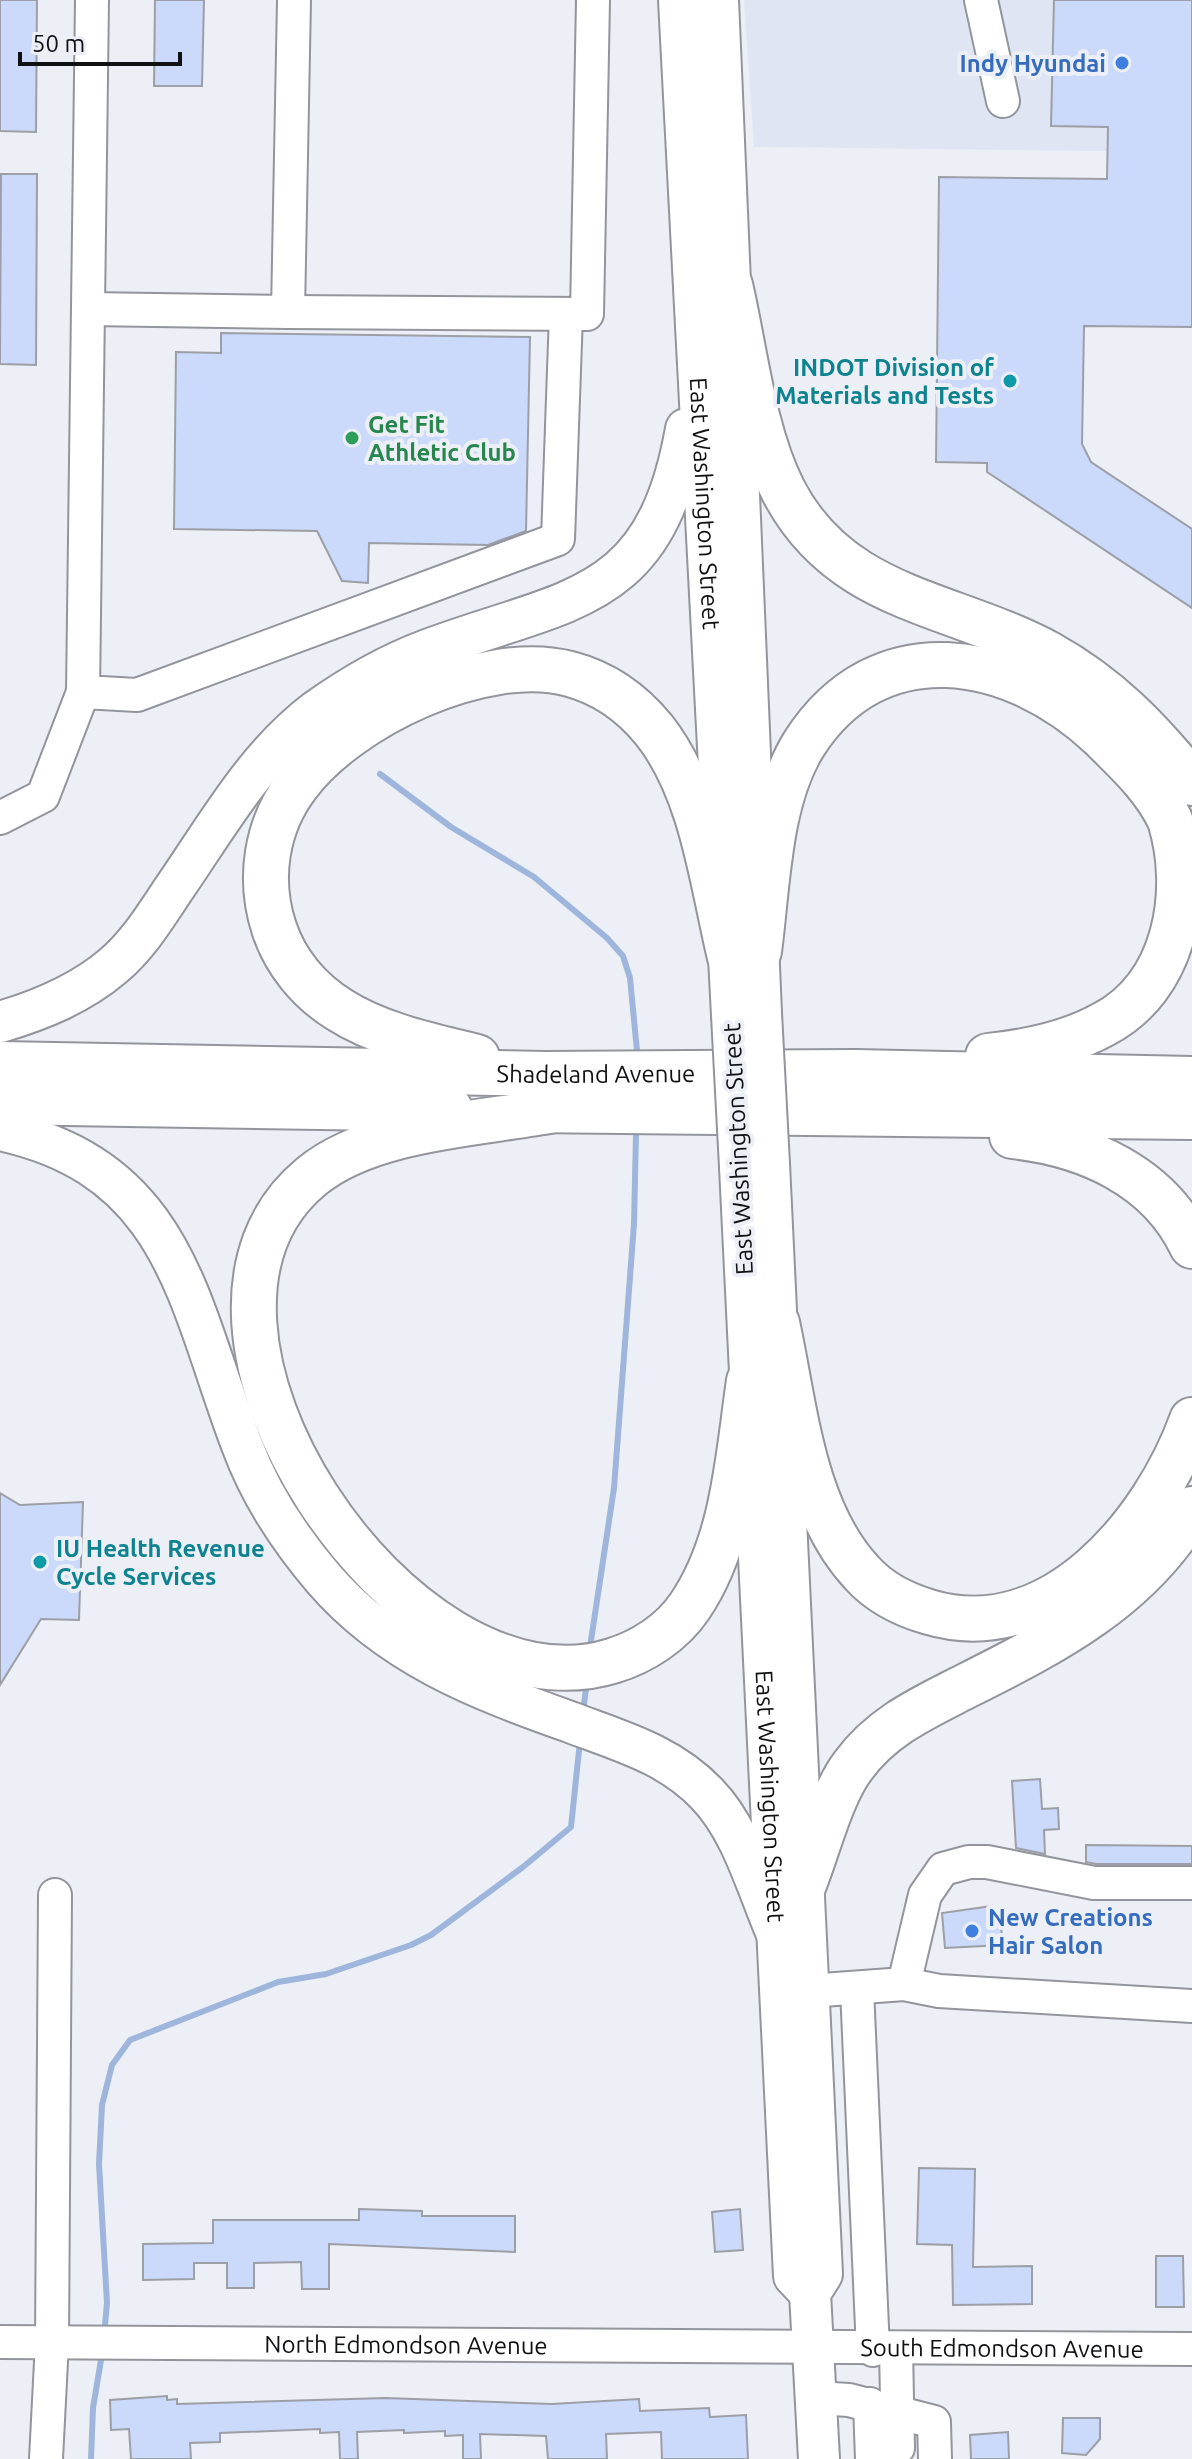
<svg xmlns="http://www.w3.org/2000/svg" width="1192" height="2459" font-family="Ubuntu,sans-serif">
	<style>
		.built { fill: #dfe5f3 }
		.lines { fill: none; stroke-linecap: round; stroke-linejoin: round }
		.stream { stroke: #9eb6dc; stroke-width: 6 }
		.building { fill: #cbd9fb; stroke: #9d9fa6; stroke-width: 2 }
		.minor-casing { stroke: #93959c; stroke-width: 36 }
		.major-casing { stroke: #93959c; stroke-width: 44 }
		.highway-casing { stroke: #93959c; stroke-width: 48 }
		.minor { stroke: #fff; stroke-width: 32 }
		.major { stroke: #fff; stroke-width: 40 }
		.highway { stroke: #fff; stroke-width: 44 }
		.major-bridge-casing { stroke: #93959c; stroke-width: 44; stroke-linecap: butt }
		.major-bridge { stroke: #fff; stroke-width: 40 }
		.shop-dot { fill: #3f7fe0; stroke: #eceff6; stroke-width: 3 }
		.culture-dot { fill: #0f9aa8; stroke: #eceff6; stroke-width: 3 }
		.leisure-dot { fill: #2e9e5b; stroke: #eceff6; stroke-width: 3 }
		.labels { text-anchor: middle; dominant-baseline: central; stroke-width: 8; stroke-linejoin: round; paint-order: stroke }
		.shop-label { font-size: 24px; font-weight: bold; fill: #366cbe; stroke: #eceff6; text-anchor: end }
		.culture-label { font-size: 24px; font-weight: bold; fill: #0d838f; stroke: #eceff6; text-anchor: end }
		.leisure-label { font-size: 24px; font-weight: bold; fill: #27864d; stroke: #eceff6; text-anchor: start }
		.street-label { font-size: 24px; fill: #101113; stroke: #eceff6 }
	</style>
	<rect width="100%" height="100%" fill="#eceff6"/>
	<path class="built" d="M744,0H1192V152L754,147Z"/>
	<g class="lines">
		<path class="stream" d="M380,774L451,827L534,877L607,938L623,956L630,978L637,1051
			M590,1647L614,1488L634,1224L636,1134
			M583,1712L587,1681
			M105,2325L107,2303L99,2164L102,2105L112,2065L130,2040L278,1982L326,1974L411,1945L431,1935L523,1867L571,1827L580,1741
			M91,2459L93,2408L101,2360"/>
	</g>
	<path class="building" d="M0,0H37L36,132L0,131Z
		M155,0H204L202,86H154Z
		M1054,0H1192V327L1084,326L1082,444L1091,462L1192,529V608L987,472V463L936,462L939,177L1107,179L1108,127L1051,126Z
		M1,174H37L36,365L0,364Z
		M221,333L530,337L526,531L488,545L369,543L368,583L342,581L317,531L174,529L176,352L221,353Z
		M0,1493L20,1505L83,1502L79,1620L41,1619L0,1685Z
		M1040,1779L1042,1809L1058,1808L1059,1829L1044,1830L1045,1854L1016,1848L1012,1781Z
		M1086,1845L1192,1846V1864H1096L1086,1862Z
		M992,1906L993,1919L1000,1918L1003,1945L945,1948L942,1913Z
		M919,2168L975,2169L973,2267L1032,2266V2304L953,2305L952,2245L917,2244Z
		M359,2209L422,2211V2216H515V2252L329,2244V2289H302L301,2262L254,2263V2288H227V2263H194V2279L143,2280V2244L213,2243V2220H359Z
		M740,2209L743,2250L715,2252L712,2212Z
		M1156,2256H1183L1184,2307H1156Z
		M167,2396V2400L177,2399V2404L386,2398L552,2404L639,2399L640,2411L709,2408L710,2417L746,2415L748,2459H662L661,2432L606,2434L607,2459H548L546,2436L480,2434L481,2459H463V2435L445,2436V2431L404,2433V2430L357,2432L358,2459H340L339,2432L320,2433V2429L220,2433V2442L190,2443L191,2459H131L129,2429L111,2430L110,2400Z
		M1063,2418H1100V2439L1086,2455L1062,2453Z
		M1008,2432L1009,2459H971L970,2435Z"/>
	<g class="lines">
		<defs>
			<g id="minor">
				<path d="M981,0L1003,101"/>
				<path d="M88,309L288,312L294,0"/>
				<path d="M288,312L587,314L593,0"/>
				<path d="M83,692L137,695L558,539L566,314"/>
				<path d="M0,818L43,796L83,692L92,0"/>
				<path d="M904,1984L925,1895L943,1869L969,1862H987L1094,1883H1192"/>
				<path d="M857,1989L873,2350"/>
				<path d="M809,1991L904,1984L939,1991L1192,2006"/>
				<path id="s1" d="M0,2342L1192,2349"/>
				<path d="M896,2349L898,2448"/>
				<path d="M816,2398L849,2400L934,2422L935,2459"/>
				<path d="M870,2404L872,2459"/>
				<path d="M46,2459L52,2342L55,1895"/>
			</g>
			<g id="major">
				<path id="s2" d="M679,0L732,1015"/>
				<path d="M718,0L761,1013"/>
				<path d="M0,1022C41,1010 80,994 113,966C138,945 155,917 173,890C216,828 255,757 316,711C351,686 387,665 427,650C569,597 655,605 686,429"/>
				<path d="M0,1130C176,1168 188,1303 242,1445C260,1494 289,1538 323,1578C389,1655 477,1689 570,1722C620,1741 669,1754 707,1794C742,1830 757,1888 777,1934"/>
				<path d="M769,1164L822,2274L810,2293L819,2459"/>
				<path id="s3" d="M740,1167L794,2276L810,2293"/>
			</g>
			<g id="highway">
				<path d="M730,285C745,349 753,431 783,490C840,601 951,601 1049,654C1107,686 1151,731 1192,783"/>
				<path d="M759,951C768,885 768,802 804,744C878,628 1012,652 1101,736C1127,762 1154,786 1170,820C1192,892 1176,986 1104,1024C1070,1043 1027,1052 988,1056"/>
				<path d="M477,1057C432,1046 379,1035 340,1010C309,991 285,962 274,928C258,879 266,826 297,785C348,716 485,651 570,674C604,683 632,703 654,730C703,792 712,883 730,957"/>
				<path id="s4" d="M0,1064L545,1074L855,1072L1192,1079"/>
				<path d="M0,1102L450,1109"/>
				<path d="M526,1110L1192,1117"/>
				<path d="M555,1110C481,1124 372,1127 312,1176C133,1322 405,1725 612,1661C642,1652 672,1633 690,1606C734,1541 738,1456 749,1381"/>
				<path d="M1012,1136C1086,1144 1159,1176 1192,1246"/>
				<path d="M777,1323C795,1405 802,1509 862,1573C879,1592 905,1605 929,1612C1052,1649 1155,1523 1192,1420"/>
				<path d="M804,1884C818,1849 831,1795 853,1766C882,1726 923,1708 966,1686C1054,1642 1140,1598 1192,1509"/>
			</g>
		</defs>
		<use href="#minor" class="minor-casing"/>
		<use href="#major" class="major-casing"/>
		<use href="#highway" class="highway-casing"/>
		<use href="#minor" class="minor"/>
		<use href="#major" class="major"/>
		<use href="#highway" class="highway"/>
		<defs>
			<path id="major-bridge" d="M761,1013L769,1164
				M732,1015L740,1167"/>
		</defs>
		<use href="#major-bridge" class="major-bridge-casing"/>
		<use href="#major-bridge" class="major-bridge"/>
	</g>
	<g class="shop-dot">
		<circle cx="1122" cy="63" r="8"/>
		<circle cx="972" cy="1931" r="8"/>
	</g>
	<g class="culture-dot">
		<circle cx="1010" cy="381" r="8"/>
		<circle cx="40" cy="1562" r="8"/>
	</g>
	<circle class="leisure-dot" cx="352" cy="438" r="8"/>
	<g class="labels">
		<g class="shop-label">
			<text x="1106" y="63">Indy Hyundai</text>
			<text x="988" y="1917" text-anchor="start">New Creations<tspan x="988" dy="28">Hair Salon</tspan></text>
		</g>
		<g class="culture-label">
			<text x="994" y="367">INDOT Division of<tspan x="994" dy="28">Materials and Tests</tspan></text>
			<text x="56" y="1548" text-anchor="start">IU Health Revenue<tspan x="56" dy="28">Cycle Services</tspan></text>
		</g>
		<g class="leisure-label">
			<text x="368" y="424">Get Fit<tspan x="368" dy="28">Athletic Club</tspan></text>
		</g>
		<g class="street-label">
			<text stroke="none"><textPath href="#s2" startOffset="504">East Washington Street</textPath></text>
			<text stroke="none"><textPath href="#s4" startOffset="596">Shadeland Avenue</textPath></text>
			<text transform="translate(738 1149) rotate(-93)">East Washington Street</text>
			<text stroke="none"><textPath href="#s3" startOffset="630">East Washington Street</textPath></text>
			<text stroke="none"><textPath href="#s1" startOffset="406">North Edmondson Avenue</textPath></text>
			<text stroke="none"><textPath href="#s1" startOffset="1002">South Edmondson Avenue</textPath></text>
		</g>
	</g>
	<path d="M20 52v12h160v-12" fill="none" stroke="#101113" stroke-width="4"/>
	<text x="32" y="52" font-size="24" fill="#101113" stroke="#eceff6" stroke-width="6" paint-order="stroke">50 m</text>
</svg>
